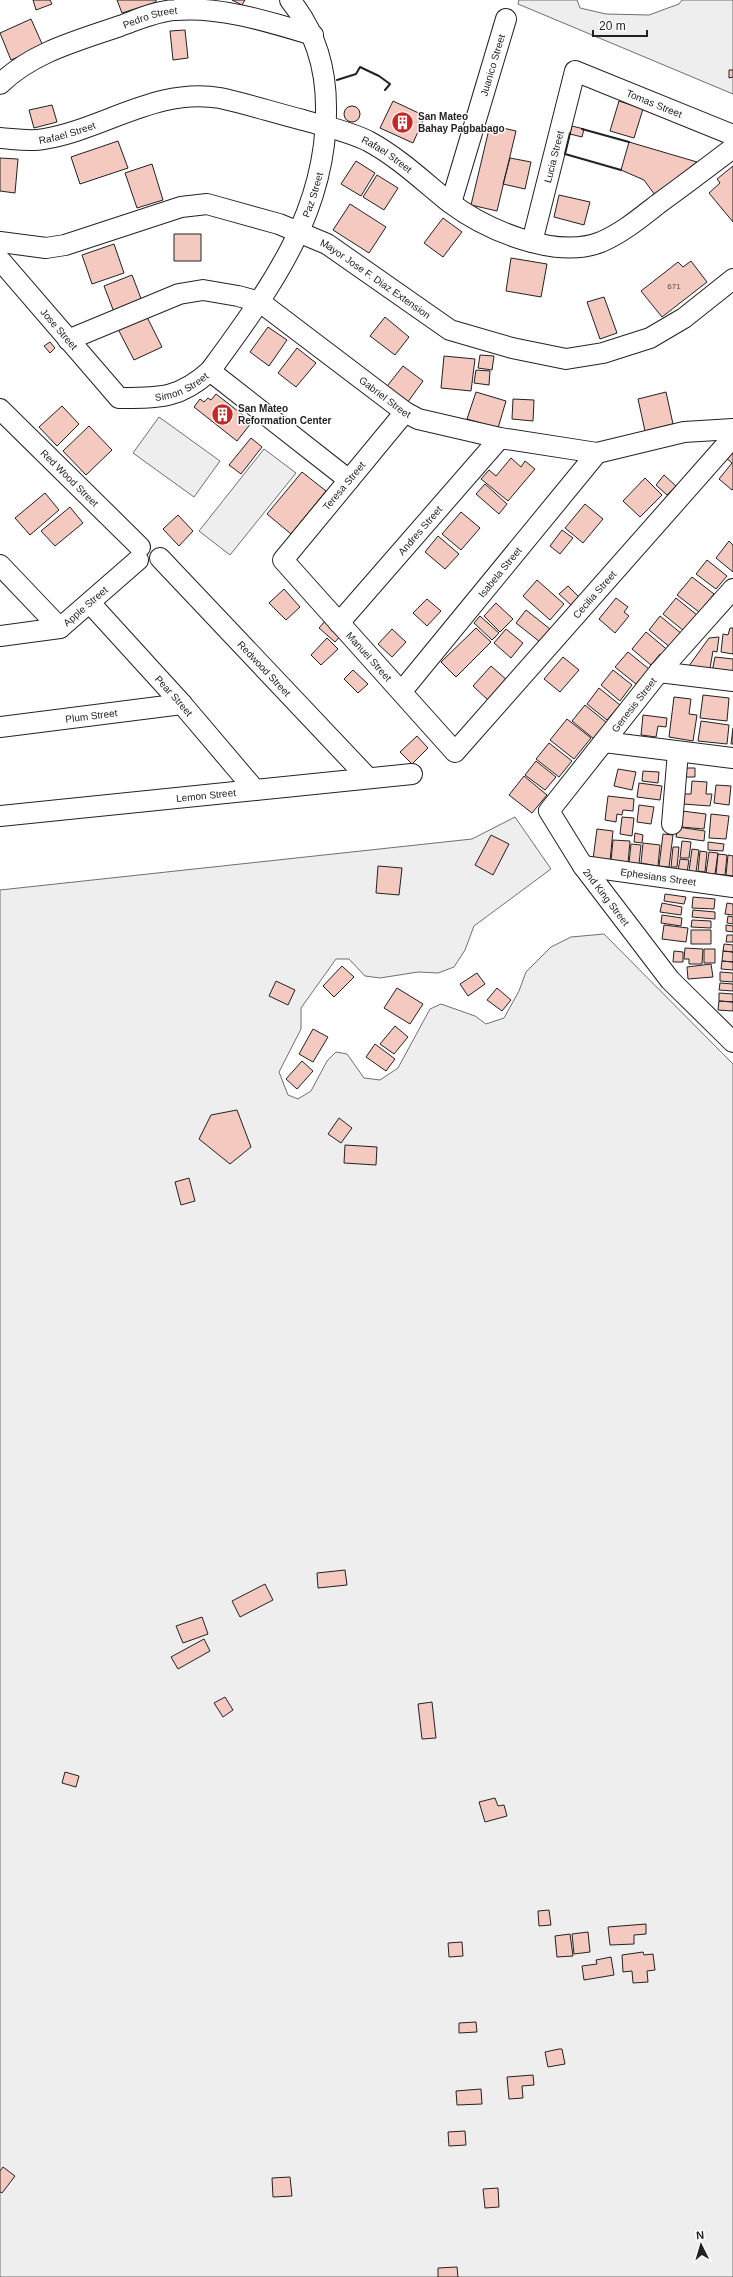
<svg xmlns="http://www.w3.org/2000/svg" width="733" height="2277" font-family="Arial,sans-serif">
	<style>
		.green { fill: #eee; stroke: #6f6f6f }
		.building { fill: #f3c9c0; stroke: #222 }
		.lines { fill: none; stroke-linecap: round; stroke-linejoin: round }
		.minor-casing { stroke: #222; stroke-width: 22 }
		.minor { stroke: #fff; stroke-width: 20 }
		.wall { stroke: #222; stroke-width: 2 }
		.labels { text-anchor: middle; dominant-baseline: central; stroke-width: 3; stroke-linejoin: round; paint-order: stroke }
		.number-label { font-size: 8px; fill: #564c4a }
		.street-label { font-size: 10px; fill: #222; stroke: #fff }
		.poi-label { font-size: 10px; font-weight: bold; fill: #222; stroke: #fff; text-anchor: start }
	</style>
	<rect width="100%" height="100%" fill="#fff"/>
	<path class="green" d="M519,0H577L580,8L606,14L649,15L679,4L682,0H733V94L518,4Z
		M159,417L220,461L194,497L133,453Z
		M264,449L296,473L230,555L199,531Z
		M515,817L551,869L474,926L465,950L454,967L438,973L418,972L380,978L365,976L349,959H336L301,1008V1029L279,1072L288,1095L298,1099L311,1091L327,1061L336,1052L347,1054L364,1078L380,1080L398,1068L430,1009L441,1004L475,1016L486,1024L504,1018L519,991L526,972L551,947L571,937L604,934L733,1064V2277H0V890L472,839Z"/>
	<path class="building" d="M33,0H50L52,4L36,10Z
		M117,0H156V2L122,13Z
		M232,0H245L242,5Z
		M31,19L43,46L11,60L0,33Z
		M185,30L188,58L173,60L170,31Z
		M729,70H733V77L729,78Z
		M393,101L425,116L413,143L380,128Z
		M619,101L643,109L634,138L610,131Z
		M52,105L57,122L34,128L29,110Z
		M344 114a8 8 0 1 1 16 0a8 8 0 1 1-16 0Z
		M490,125L516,131L497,211L471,205Z
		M572,126L584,129L582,137L570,134Z
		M118,141L128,168L80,184L71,157Z
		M629,142L697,162L655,195L644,180L621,170Z
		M0,158L18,159L15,193L0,191Z
		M510,158L531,162L525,189L503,184Z
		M356,161L375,173L361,196L341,184Z
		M152,164L163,200L137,208L125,173Z
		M733,166V222L709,193L720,183L717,179Z
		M377,175L398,188L384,210L363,197Z
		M559,195L590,202L584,225L554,217Z
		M350,204L386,227L369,253L333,230Z
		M443,218L462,232L443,257L424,243Z
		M174,234H201V261H174Z
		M114,244L124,273L92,284L82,255Z
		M511,258L547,264L541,297L506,291Z
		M691,261L707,282L662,317L641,291L678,262L683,267Z
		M132,275L142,301L114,312L104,286Z
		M604,297L617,333L600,339L587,302Z
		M146,315L162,347L134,360L118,329Z
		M385,317L409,337L395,355L370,336Z
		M268,327L287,340L269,366L250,352Z
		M50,342L55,348L50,353L44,346Z
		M297,348L316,363L296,387L278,373Z
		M480,355L494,356L492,370L478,368Z
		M444,356L475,359L471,391L441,388Z
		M403,366L423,381L405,406L384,390Z
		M476,370L490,371L489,385L474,383Z
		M476,392L506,401L498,428L467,419Z
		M666,392L673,424L645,431L638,399Z
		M216,394L252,422L237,441L194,407L200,399L204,402L208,398L211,400Z
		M513,399L534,400L533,421L512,419Z
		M62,406L79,424L57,446L39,427Z
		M89,426L112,450L86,475L63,451Z
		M251,438L262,447L241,474L229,465Z
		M733,450V489L732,490L719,479L732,463L725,457Z
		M511,458L521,467L525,461L535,469L508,501L481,479L489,470L496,476Z
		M302,472L326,491L291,534L267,514Z
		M664,475L676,486L667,495L656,485Z
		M645,478L662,495L640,517L623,501Z
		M485,484L507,504L499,514L476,494Z
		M45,493L59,510L30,535L15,518Z
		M585,504L603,519L583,543L565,528Z
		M70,507L83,523L55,546L41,531Z
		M461,512L480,528L461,550L442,534Z
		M178,515L193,531L179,546L163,529Z
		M562,530L573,538L560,554L550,546Z
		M438,536L459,554L445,569L425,552Z
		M729,541L733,545V572L716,558Z
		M707,560L727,576L716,589L696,574Z
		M692,577L714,594L699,612L677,595Z
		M537,580L564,604L550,620L523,596Z
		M568,586L579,597L571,605L559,594Z
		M284,589L300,607L286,620L269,603Z
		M616,598L628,607L624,612L629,616L615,633L599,619Z
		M676,598L697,615L684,631L663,614Z
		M427,599L441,611L427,626L413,613Z
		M496,603L513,619L500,632L484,616Z
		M526,610L550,629L540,642L516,623Z
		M480,616L499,633L492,640L474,623Z
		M660,616L682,634L671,648L649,630Z
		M326,620L342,634L335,642L319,628Z
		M476,628L491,642L456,677L441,662Z
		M730,628H733V654L721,652L723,634L728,635Z
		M392,629L406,642L392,657L378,644Z
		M506,629L523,643L511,658L494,643Z
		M646,632L670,652L665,657L660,654L651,665L632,649Z
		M719,637L717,652L713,651L709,674L686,670L709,638Z
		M327,638L338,649L321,665L311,655Z
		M628,652L649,669L636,684L615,667Z
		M563,657L579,670L560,692L544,679Z
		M715,657L733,659V675L712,672Z
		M491,666L508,681L489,701L473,686Z
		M353,670L368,684L358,693L344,679Z
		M613,670L632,685L620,701L601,685Z
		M599,688L620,705L607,720L587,704Z
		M703,695L729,698L727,721L700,718Z
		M674,697L691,699L689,714L697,715L693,741L669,737Z
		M585,705L607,723L594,739L572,721Z
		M643,715L667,718L666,727L658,726L656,737L641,735Z
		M567,719L591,738L574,759L550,740Z
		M701,721L729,725L727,744L698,741Z
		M733,728V744H731Z
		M417,736L428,748L412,764L400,752Z
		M549,743L572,761L559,777L536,759Z
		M536,761L556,777L545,790L525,775Z
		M686,768H695V777H686Z
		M618,769L636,772L632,790L614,786Z
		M643,771L659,772L658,783L642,781Z
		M524,776L547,795L532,813L509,795Z
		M692,781L707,782L706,794H712L710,806L683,804L684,794H691Z
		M639,783L662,786L660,800L637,797Z
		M716,785L731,786L729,805L714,803Z
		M608,796L634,799L633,811L623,810L622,815L617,814L616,822L605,820Z
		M639,805L654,807L651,824L637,822Z
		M682,811L706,814L704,829L681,827Z
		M711,814L729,816L726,839L709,838Z
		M622,817L634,818L632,836L620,834Z
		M678,827L705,831L704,841L676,837Z
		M597,829L613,831L610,861L593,859Z
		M635,833L643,835L642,843L634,842Z
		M663,834L673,835L669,867L659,866Z
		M491,835L509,844L493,875L475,865Z
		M613,840L630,841L628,863L611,861Z
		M682,841L691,842L689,858H680Z
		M708,842L724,844L723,851L708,850Z
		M643,843L660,845L658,866L641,863Z
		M631,844L641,845L639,864L629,863Z
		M673,847H679L677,867H671Z
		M692,849L699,850L696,872L689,871Z
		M700,851L707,852L705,872L698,871Z
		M709,852L718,853L715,874L706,873Z
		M718,854L727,855L725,875L716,874Z
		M728,855L733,856V876L726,875Z
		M680,859L689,860L687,872L678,871Z
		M378,866L402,868L399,895L376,893Z
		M665,894L686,897L684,904L664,901Z
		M693,897L715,899L714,909L692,908Z
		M662,903L682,907L681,915L660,912Z
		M727,903L733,904V915L725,914Z
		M693,910L715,912V919L692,917Z
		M662,915L682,918L681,926L661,923Z
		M728,916L733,917V924L727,923Z
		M692,920L711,921V928L691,927Z
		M664,925L688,928L686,942L662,939Z
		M726,925L733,926V932L726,931Z
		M691,930H711V944H691Z
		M727,935H733V942H726Z
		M724,944L733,945V952L723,951Z
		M685,948L703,949L702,964H689V959H684Z
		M704,949H715V963H704Z
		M674,951L683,952V962H673Z
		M723,951L733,952V962L722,961Z
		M722,961L733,962V970L721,969Z
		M711,964L713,977L688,979L687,967Z
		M342,966L354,977L334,997L323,986Z
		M720,972L733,973V982L720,981Z
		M477,973L485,984L468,996L460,984Z
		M276,981L295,990L288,1005L269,996Z
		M720,983L733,984V991L719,990Z
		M397,988L423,1004L410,1024L384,1008Z
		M497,988L511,1000L502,1011L487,1000Z
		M719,993L733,994V1002L719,1001Z
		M719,1001L733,1002V1011L718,1010Z
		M395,1026L408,1037L394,1054L380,1044Z
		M313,1029L328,1037L313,1062L299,1054Z
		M375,1044L395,1059L386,1071L366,1057Z
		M302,1061L313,1071L297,1089L286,1079Z
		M237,1110L251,1147L230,1164L199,1139L211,1115Z
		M339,1118L352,1128L341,1143L328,1134Z
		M345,1145L377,1147L376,1165L344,1163Z
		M189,1178L195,1201L181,1205L175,1182Z
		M345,1570L347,1585L318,1588L317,1573Z
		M265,1584L273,1600L240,1617L232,1601Z
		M202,1617L208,1634L183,1643L176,1626Z
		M204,1639L210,1651L178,1669L171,1657Z
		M225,1697L233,1710L223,1717L214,1703Z
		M432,1702L436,1738L422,1739L418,1704Z
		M65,1772L79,1776L76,1787L62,1783Z
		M495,1798L498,1806L504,1805L507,1816L485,1822L479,1802Z
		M549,1910L551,1925L539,1926L538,1911Z
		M646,1924V1934L634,1935V1944L610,1945L608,1927Z
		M588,1932L590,1952L574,1954L572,1934Z
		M570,1934L573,1956L557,1957L555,1936Z
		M462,1942L463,1956L449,1957L448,1943Z
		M643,1952L644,1955L653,1954L655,1970L647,1971L648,1982L633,1983L632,1971L623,1972L622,1955Z
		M611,1957L614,1975L584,1980L582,1966L597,1964L596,1960Z
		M476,2022L477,2032L459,2033V2023Z
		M559,2049H562L565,2064L548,2067L545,2052Z
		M533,2075L534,2085L522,2086L523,2098L509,2099L507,2077Z
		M481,2089L482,2104L457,2105L456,2091Z
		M465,2131L466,2145L449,2146L448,2132Z
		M3,2167L15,2176L2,2193L0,2192V2171Z
		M290,2177L292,2196L273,2197L272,2178Z
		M498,2188L499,2207L485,2208L483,2189Z
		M457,2267L458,2277H438V2268Z"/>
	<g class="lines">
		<defs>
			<g id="minor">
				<path id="s1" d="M0,84C33,52 77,41 120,26C137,20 156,11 175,10C220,6 270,22 313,35"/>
				<path id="s2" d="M0,138C15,139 30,142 44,139C104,129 157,87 220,98C248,104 275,113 303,120C324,126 348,131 368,141C398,157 423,181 449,202C486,230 556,260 601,242C622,233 640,218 658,204C683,186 708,167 733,148"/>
				<path id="s3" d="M451,203L506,19"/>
				<path id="s4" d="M0,242L46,248L65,245L181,207L207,204L279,224L327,244L450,330L512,348L566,359L603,353L650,338L684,318L733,279"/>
				<path id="s5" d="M532,242L575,71L733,135"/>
				<path id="s6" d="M0,260L119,398C159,398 179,399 210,371L349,480"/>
				<path id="s7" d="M68,340L179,294L203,290L238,296L260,302L405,412L418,419L500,438L597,453L684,432L733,429"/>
				<path id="s8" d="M210,371C269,290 328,212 326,107C326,67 315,31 290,0"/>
				<path id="s9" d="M0,409L140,547"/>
				<path id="s10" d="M405,412L283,560L455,752L733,437"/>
				<path id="s11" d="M160,558L368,778"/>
				<path d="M0,565L60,628"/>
				<path id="s12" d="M733,589L659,672L549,811L583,866L670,980L733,1042"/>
				<path id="s13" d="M90,603L182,704L255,790"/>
				<path id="s14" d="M339,623L500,438"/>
				<path id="s15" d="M0,636L60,628L138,560"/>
				<path d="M659,672L733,681"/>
				<path id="s16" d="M402,691L597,453"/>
				<path id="s17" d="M0,727L182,704"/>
				<path d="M604,742L733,758"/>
				<path id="s18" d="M0,816L412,774"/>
				<path d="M672,824L678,752"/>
				<path id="s19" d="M583,866L733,887"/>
			</g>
		</defs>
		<use href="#minor" class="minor-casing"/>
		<use href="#minor" class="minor"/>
		<path class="wall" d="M337,80L356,74L360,67L379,76L390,84L385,90
			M582,129L629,142
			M570,133L565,154L621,170"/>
	</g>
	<defs>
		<symbol id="building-disc" viewBox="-11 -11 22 22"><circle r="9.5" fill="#c62828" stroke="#fff"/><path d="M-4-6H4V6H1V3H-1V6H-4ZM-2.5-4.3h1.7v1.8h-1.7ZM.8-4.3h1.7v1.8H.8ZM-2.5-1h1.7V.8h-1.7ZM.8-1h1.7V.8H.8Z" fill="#fff"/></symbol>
	</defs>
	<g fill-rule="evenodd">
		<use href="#building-disc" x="390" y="110" width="25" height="25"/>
		<use href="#building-disc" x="210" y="402" width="25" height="25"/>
	</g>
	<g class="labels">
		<g class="number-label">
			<text x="674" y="286">671</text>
		</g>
		<g class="street-label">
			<text stroke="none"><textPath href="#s1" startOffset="166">Pedro Street</textPath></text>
			<text stroke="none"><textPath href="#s3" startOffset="144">Juanico Street</textPath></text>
			<text stroke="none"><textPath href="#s5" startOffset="262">Tomas Street</textPath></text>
			<text stroke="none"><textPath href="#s2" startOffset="68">Rafael Street</textPath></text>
			<text stroke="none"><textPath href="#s2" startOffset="404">Rafael Street</textPath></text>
			<text stroke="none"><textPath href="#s5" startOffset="88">Lucia Street</textPath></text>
			<text stroke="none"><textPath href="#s8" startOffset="205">Paz Street</textPath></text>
			<text stroke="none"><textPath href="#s4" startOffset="400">Mayor Jose F. Diaz Extension</textPath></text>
			<text stroke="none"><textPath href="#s6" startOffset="91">Jose Street</textPath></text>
			<text stroke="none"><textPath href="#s6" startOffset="247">Simon Street</textPath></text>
			<text stroke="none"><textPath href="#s7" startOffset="360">Gabriel Street</textPath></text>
			<text stroke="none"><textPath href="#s9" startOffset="98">Red Wood Street</textPath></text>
			<text transform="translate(344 486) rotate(-50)">Teresa Street</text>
			<text stroke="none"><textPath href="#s14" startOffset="123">Andres Street</textPath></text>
			<text stroke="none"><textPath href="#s16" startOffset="154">Isabela Street</textPath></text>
			<text stroke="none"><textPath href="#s10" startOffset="660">Cecilia Street</textPath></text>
			<text stroke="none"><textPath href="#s15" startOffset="94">Apple Street</textPath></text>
			<text stroke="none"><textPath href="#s10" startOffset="321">Manuel Street</textPath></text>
			<text stroke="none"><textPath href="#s11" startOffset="152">Redwood Street</textPath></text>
			<text stroke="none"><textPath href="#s13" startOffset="125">Pear Street</textPath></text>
			<text transform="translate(634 705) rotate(-52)">Genesis Street</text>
			<text stroke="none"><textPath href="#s17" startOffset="92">Plum Street</textPath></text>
			<text stroke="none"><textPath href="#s18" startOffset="207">Lemon Street</textPath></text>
			<text stroke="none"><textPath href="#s19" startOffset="76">Ephesians Street</textPath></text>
			<text stroke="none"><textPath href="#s12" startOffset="392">2nd King Street</textPath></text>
		</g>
		<g class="poi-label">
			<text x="418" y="116">San Mateo<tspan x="418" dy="12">Bahay Pagbabago</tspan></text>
			<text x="238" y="408">San Mateo<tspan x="238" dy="12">Reformation Center</tspan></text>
		</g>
	</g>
	<g transform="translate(701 2245) rotate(355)" stroke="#ffffff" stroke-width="3" paint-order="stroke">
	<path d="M0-3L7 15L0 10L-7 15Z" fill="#222222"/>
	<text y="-6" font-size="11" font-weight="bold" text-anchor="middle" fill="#222222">N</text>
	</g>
	<path d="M593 30v6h54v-6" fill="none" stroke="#222222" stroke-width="2"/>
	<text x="599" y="30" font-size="12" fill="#222222" stroke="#ffffff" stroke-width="3" paint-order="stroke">20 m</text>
</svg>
